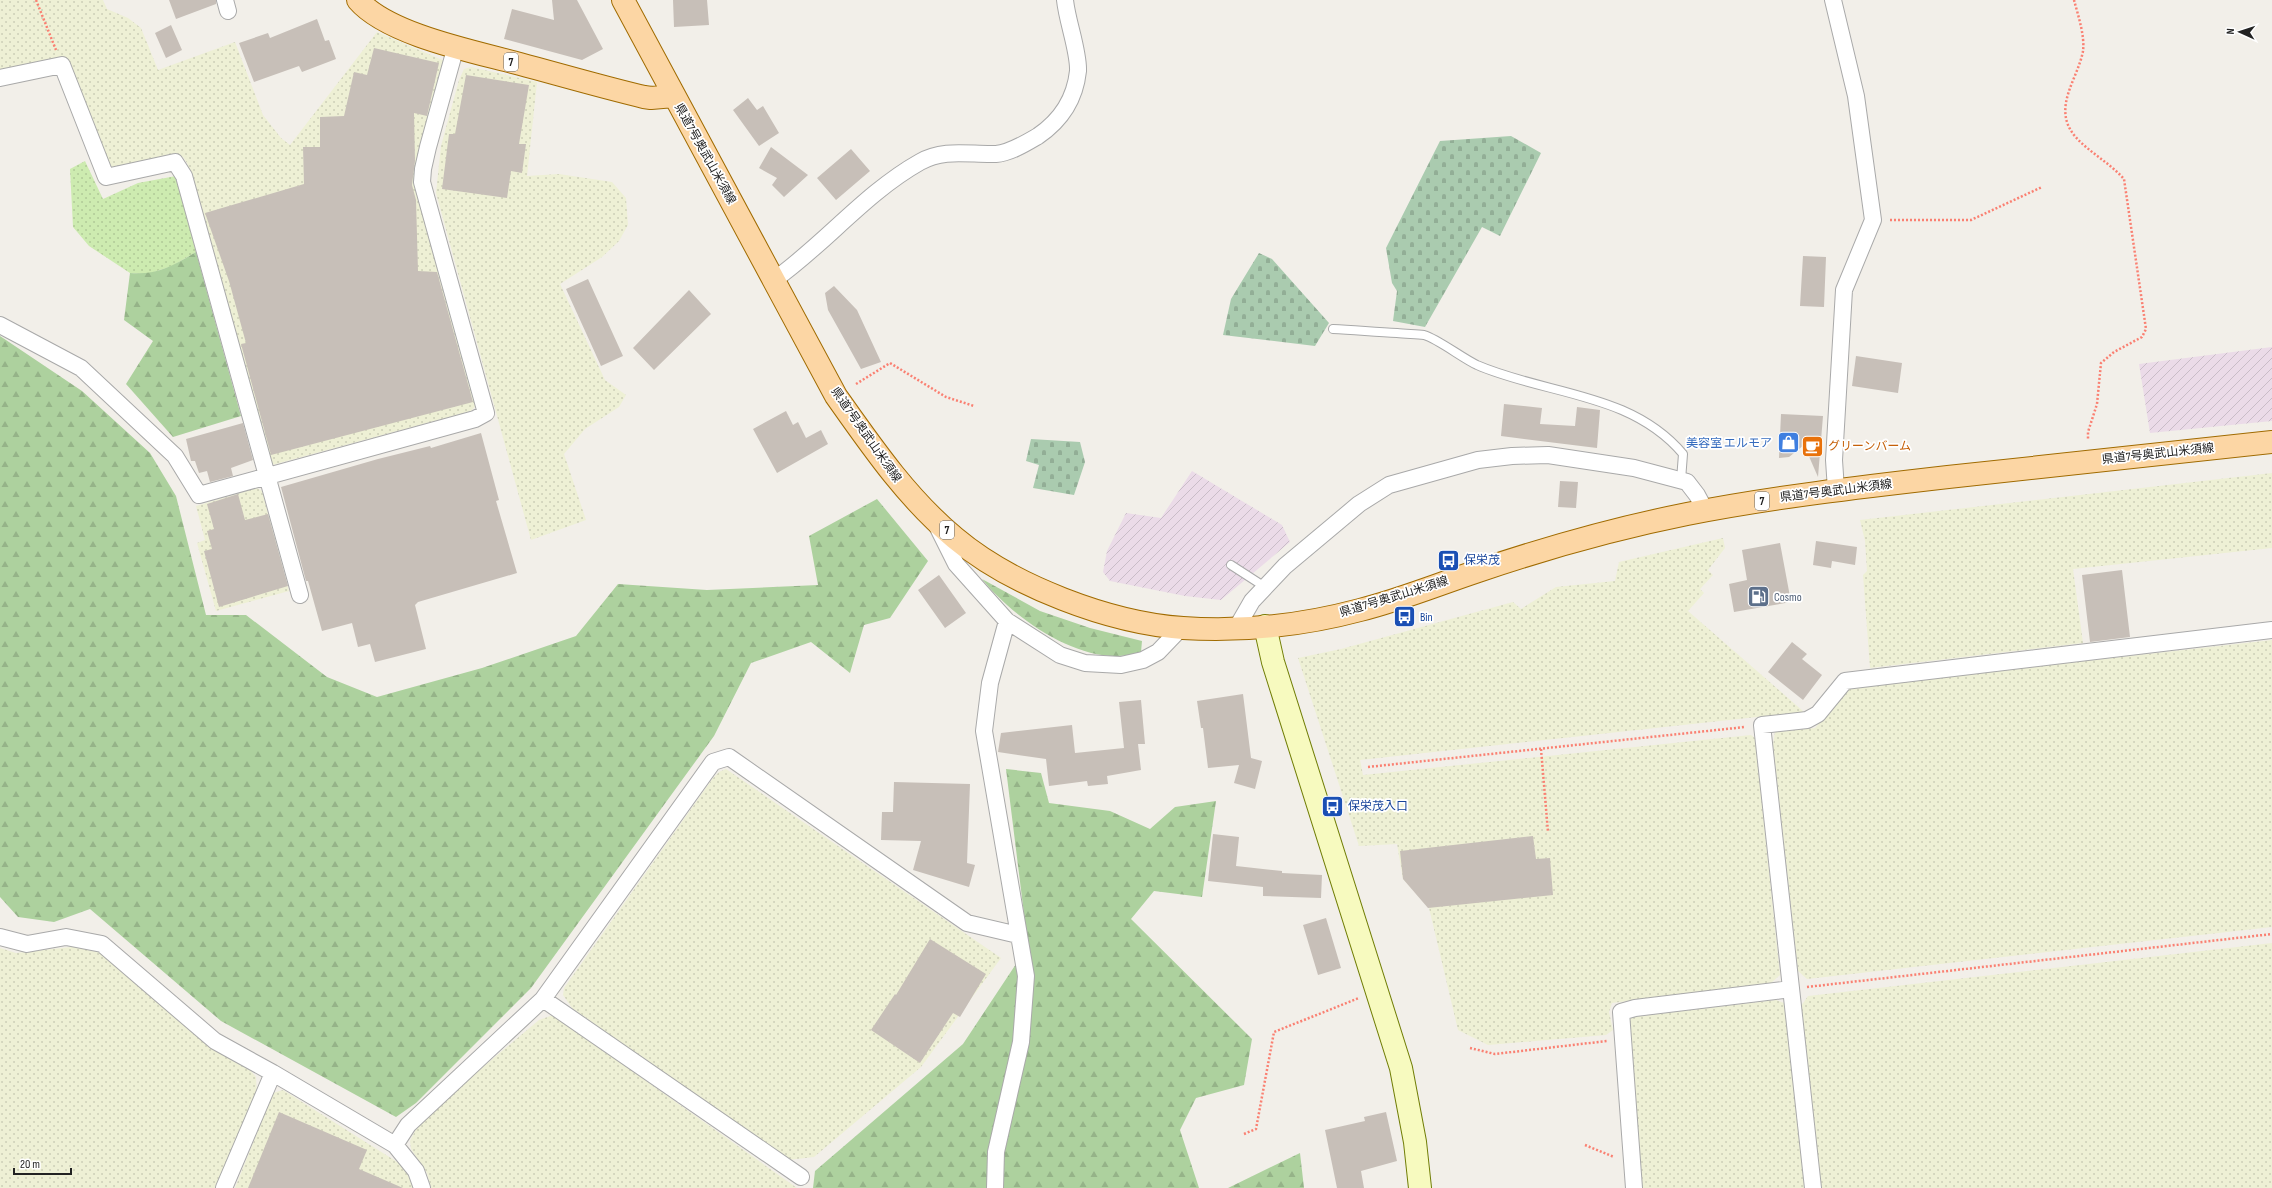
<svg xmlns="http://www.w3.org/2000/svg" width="2272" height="1188" font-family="'Sofia Sans Condensed','Noto Sans JP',sans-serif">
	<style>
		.industrial { fill: url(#industrial-furrows) }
		.farmland { fill: url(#farmland-dots) }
		.grass { fill: url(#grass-dots) }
		.forest { fill: url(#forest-firs) }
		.cemetery { fill: url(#cemetery-stones) }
		.building { fill: #c7bfb8 }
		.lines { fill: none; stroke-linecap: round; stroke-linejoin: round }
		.lane-casing { stroke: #a9a9a9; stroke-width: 10 }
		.street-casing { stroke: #a9a9a9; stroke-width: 18 }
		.secondary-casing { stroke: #707d05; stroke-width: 24 }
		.primary-casing { stroke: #a06b00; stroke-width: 24 }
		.path { stroke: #fa8072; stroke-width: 2.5; stroke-dasharray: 2 2; stroke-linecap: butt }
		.lane { stroke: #fff; stroke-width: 8 }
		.street { stroke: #fff; stroke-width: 16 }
		.secondary { stroke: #f7fabf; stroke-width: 22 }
		.primary { stroke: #fcd6a4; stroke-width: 22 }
		.labels { text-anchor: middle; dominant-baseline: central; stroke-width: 3.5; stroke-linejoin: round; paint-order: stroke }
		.shield { fill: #fff; stroke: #646464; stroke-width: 1 }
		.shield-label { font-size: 11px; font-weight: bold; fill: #222 }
		.street-label { font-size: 12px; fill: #222; stroke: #fff }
		.shop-label { font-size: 12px; fill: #366cbe; stroke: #fff; text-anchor: end }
		.food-label { font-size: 12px; fill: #c56008; stroke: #fff; text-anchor: start }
		.transit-label { font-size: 12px; fill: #164399; stroke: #fff; text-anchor: start }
		.service-label { font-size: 12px; fill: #4e5e75; stroke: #fff; text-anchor: start }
	</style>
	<defs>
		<pattern id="industrial-furrows" width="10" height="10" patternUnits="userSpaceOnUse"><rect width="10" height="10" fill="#ebdbe8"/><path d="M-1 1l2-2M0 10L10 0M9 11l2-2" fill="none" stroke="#c9bcc7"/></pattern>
		<pattern id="farmland-dots" width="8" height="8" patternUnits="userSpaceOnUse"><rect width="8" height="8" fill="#eef0d5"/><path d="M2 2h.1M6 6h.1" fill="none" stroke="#ccceb7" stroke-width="1.8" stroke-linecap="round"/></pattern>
		<pattern id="grass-dots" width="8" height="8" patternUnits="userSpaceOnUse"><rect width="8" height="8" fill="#cdebb0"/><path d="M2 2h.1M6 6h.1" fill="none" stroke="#b0c997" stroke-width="1.8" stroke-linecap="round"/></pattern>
		<pattern id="forest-firs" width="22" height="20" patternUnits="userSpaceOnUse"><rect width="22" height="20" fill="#add19e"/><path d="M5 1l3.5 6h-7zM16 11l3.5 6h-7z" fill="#95b388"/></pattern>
		<pattern id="cemetery-stones" width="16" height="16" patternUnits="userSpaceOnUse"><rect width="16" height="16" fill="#aacbaf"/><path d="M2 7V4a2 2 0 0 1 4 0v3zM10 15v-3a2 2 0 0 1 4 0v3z" fill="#92ae96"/></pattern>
	</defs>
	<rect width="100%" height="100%" fill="#f2efe9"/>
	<path class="industrial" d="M2272,347V421L2150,433L2139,364Z
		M1192,471L1282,525L1290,542L1221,600L1185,596L1110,581L1103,572L1107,551L1126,513L1161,518Z"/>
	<path class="farmland" d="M0,0H103L107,9L128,18L141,28L158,70L235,42L263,115L281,138L290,145L377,32L447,62L419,164L478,403L471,411L272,465L197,191L187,163L183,157L172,155L116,169L108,166L64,58L0,72Z
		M471,67L537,82L527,176L559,174L612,182L626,198L628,225L619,241L602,257L560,284L605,380L626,395L619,407L585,429L564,454L586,520L531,540L436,193L441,146L459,80L464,69Z
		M2272,473V548L2073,569L2083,643L1870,668L1863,575L1867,571L1865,541L1860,520Z
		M257,488L262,491L289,591L216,611L197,543L205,540L196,506Z
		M1723,538L1725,548L1708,570L1713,575L1700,589L1704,593L1688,611L1804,712L1360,760L1363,775L1751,735L1755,738L1780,975L1771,983L1612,1003L1609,1012L1613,1030L1606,1035L1488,1045L1458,1030L1429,908L1403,879L1397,844L1359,846L1298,658L1341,649L1513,602L1521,609L1556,587L1615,581L1619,562Z
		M2272,640V927L1807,979L1798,971L1773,745L1775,732L1815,728L1848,690L1855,687Z
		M726,769L1001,958L921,1067L814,1157L788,1160L572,1008L563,995L564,988L713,778L719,772Z
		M2272,943V1188H1821L1801,1006L1808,996Z
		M80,946L97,950L210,1047L250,1070L256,1077L257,1095L219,1188H0V948L16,953Z
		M1776,1000L1784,1003L1806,1188H1642L1627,1023L1632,1017Z
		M553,1015L797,1188H431L427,1173L411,1149L410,1141L416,1129L439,1104L539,1020Z
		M283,1090L402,1165L413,1183L414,1188H235L273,1093Z"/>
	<path class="grass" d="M85,161L103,199L138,183L176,176L196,252L172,266L148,274L130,273L89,246L73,227L70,169Z"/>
	<path class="forest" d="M196,252L241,416L173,437L126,384L153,341L124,320L130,273C158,275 172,266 196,252Z
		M0,336L82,391L150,453L176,496L206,615H246L327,677L377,697L482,668L576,636L618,584L707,590L818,585L809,536L877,499L928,561L890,618L864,625L850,673L811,642L751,663L714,736L531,988L416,1103L396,1117L221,1021L90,909L54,922L18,917L0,897Z
		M982,579L1040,611L1090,628L1142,641L1141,652C1087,671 1014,619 982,579Z
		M1006,769L1041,773L1049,803L1110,811L1150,829L1175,807L1216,801L1202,897L1154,891L1131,919L1252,1039L1244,1085L1196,1098L1180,1130L1199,1188H813L815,1171L963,1044L1028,946Z
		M1300,1153L1304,1188H1228Z"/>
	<path class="cemetery" d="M1511,136L1541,153L1500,236L1482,227L1425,327L1393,321L1397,291L1392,283L1386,248L1440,141Z
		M1259,253L1272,259L1329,323L1315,346L1223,335L1231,299Z
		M1031,439L1080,442L1085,462L1074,495L1033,488L1039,465L1026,461Z"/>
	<path class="building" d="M169,0H216V4L176,19Z
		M552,0H577L603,49L582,60L504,39L512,9L554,20Z
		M673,0H707L709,25L674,27Z
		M317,19L325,41L329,40L336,59L302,72L299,66L254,82L239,43L268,33L270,38Z
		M171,25L182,50L166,58L155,33Z
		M374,48L439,63L427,116L414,113L415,161L412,185L416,200L418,271L437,272L473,402L271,455L241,344L246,343L229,281L205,213L304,184L303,147H320V117L344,116L354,72L367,75Z
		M466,75L529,85L519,144H526L522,173L511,171L507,198L442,189L449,134H455Z
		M748,98L757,110L763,106L779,133L759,146L733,110Z
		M771,147L808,175L784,197L772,185L777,178L759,168Z
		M851,149L870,171L836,200L817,178Z
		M1803,256L1826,257L1824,307L1800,306Z
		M588,279L623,356L601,366L566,289Z
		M834,286L857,310L881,362L861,369L828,310L825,293Z
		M689,290L711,314L654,370L633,348Z
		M1856,356L1902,363L1898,393L1852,386Z
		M1504,404L1542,408L1540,424L1575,426L1577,407L1600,410L1597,448L1501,436Z
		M786,411L793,425L798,422L806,438L821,430L828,444L777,473L753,429Z
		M1781,414L1823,416L1818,477L1804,445L1789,457L1779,458Z
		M243,423L253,460L231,468L233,476L210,482L207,471L199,473L195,461H191L186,439Z
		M481,433L499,500L496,501L517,573L418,602L415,605L426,649L375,662L370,644L358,647L352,623L322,631L308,581H306L281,487L378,459L430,446L431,448Z
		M1560,481L1578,482L1576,508L1558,507Z
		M238,494L245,520L268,514L288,586L219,607L204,551L212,549L207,531L214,529L207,504Z
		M1816,541L1857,547L1855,565L1832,561L1831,568L1813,565Z
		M1780,543L1791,602L1734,612L1729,584L1747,580L1742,550Z
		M2122,570L2130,637L2090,642L2082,575Z
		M939,575L966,613L945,628L918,590Z
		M1792,642L1807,654L1802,659L1822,675L1803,700L1768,672Z
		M1243,694L1251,758L1262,761L1255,789L1234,783L1239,765L1208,768L1203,728H1201L1197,701Z
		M1141,700L1145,744H1138L1141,770L1107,776L1108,784L1088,786L1087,781L1049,786L1046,759L998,752L1001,733L1072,725L1075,753L1124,748L1119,702Z
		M894,782L970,784L967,863L975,865L969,887L913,870L921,841L881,840L882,812H893Z
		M1213,834L1239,837L1236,866L1282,871V873L1322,875L1321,898L1263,896V887L1208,881Z
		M1533,836L1536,859L1550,858L1553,895L1428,908L1403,879L1400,851Z
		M1326,918L1341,968L1318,975L1303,925Z
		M930,939L986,974L960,1017L953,1013L920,1063L871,1030L895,994L896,995Z
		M279,1112L367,1150L359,1169L403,1188H248Z
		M1386,1112L1397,1161L1361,1171L1364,1188H1337L1325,1130L1365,1121L1364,1117Z"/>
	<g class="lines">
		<defs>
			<path id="lane" d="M1333,329C1354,330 1376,332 1397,333C1406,334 1416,334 1424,335C1438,339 1462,358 1477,365C1546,395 1631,392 1683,454L1681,480
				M1231,565L1265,587"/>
			<path id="street" d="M225,0L228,11
				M1833,0L1856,96L1873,220L1844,290L1834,460L1836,490
				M0,78L62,65L106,177L175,162L184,176L300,595
				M774,280C825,244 865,193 920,162C944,148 970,155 996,154C1010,153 1026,143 1038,136C1060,121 1075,99 1078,71C1079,52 1067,21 1065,0
				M0,325L81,368L175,456L199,495L475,419L486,413L422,182L423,169L428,147L456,46
				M937,526L956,564L1007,621L1060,655L1085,663L1121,665L1143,660L1158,652L1181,628
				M1237,627L1252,601L1285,566L1359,504L1389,485L1478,460L1512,456L1548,455L1634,468L1687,482L1697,495L1705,510
				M0,937L27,944L66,937L102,944L215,1041L273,1073L395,1145L416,1171L422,1188
				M543,999L801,1177
				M395,1145L408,1125L543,999L713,762L729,757L967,923L1018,935
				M224,1188L273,1073
				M995,1188L996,1152L1021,1042L1026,976L984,731L990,683L1007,621
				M1634,1188L1621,1012L1635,1008L1791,989
				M1813,1188L1762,725L1807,720L1818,714L1845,681L2272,630"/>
			<path id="secondary" d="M1265,626L1273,662L1401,1068L1415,1142L1420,1188"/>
			<path id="primary" d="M358,0C388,35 476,52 520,64C561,75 602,87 644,97L651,98L674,96
				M623,0L836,396C872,447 907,498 955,538C1012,586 1110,623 1183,628C1241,632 1304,625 1360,610C1400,600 1439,584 1478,571C1546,548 1617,528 1687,514C1774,497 1861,487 1948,477C2056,465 2164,453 2272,442"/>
		</defs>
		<use href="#lane" class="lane-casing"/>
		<use href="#street" class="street-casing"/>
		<use href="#secondary" class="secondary-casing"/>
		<use href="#primary" class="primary-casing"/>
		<path class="path" d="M36,0L56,50
			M2074,0C2078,15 2085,36 2083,51C2078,79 2052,107 2074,135C2088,152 2109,162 2124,179L2146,329L2142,337L2114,352L2101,363L2097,404L2088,432V440
			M1890,220H1971L2042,187
			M856,384L890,363L946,397L974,406
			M1541,749L1548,832
			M1368,767L1745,727
			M1807,987L2272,934
			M1470,1048L1495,1054L1607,1041
			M1244,1134L1256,1129L1274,1032L1359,998
			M1585,1145L1614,1157"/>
		<use href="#lane" class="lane"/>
		<use href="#street" class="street"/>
		<use href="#secondary" class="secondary"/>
		<use href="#primary" class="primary"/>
	</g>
	<defs>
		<symbol id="shop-square" viewBox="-11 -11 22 22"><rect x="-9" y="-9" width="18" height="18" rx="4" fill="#3f7fe0" stroke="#fff"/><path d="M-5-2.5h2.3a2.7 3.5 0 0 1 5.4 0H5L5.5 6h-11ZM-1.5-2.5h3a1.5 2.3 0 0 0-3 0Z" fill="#fff"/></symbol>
		<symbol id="cafe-square" viewBox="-11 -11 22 22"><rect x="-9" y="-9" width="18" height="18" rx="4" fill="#e8710a" stroke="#fff"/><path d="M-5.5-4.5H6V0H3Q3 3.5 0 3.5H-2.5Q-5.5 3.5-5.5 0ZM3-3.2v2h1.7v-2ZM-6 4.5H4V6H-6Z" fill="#fff"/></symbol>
		<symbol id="bus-square" viewBox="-11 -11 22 22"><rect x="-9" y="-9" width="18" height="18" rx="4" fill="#1a4fb4" stroke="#fff"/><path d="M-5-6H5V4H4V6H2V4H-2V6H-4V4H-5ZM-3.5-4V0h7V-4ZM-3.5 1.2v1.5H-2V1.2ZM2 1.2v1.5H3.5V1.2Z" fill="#fff"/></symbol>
		<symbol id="fuel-square" viewBox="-11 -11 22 22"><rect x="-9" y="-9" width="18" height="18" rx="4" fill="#5c6f8a" stroke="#fff"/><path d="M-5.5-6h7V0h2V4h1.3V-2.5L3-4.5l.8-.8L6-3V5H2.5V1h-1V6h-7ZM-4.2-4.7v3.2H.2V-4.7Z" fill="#fff"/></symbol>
	</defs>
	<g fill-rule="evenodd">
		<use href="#shop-square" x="1776" y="430" width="25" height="25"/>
		<use href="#cafe-square" x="1800" y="434" width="25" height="25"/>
		<use href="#bus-square" x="1436" y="548" width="25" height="25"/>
		<use href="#fuel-square" x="1746" y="584" width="25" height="25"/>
		<use href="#bus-square" x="1392" y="604" width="25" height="25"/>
		<use href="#bus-square" x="1320" y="794" width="25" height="25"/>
	</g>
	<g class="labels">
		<g class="shield">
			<rect x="504" y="53" width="14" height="18" rx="3"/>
			<rect x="1755" y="492" width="14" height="18" rx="3"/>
			<rect x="940" y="521" width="14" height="18" rx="3"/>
		</g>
		<g class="shield-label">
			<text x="511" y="62">7</text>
			<text x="1762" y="501">7</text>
			<text x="947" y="530">7</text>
		</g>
		<g class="street-label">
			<text transform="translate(705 154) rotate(61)">県道7号奥武山米須線</text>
			<text transform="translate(866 435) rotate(55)">県道7号奥武山米須線</text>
			<text transform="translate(2158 454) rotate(-6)">県道7号奥武山米須線</text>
			<text transform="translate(1836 491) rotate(-7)">県道7号奥武山米須線</text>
			<text transform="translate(1394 597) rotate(-17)">県道7号奥武山米須線</text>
		</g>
		<g class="shop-label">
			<text x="1772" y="443">美容室 エルモア</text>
		</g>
		<g class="food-label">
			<text x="1828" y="446">グリーンバーム</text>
		</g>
		<g class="transit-label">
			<text x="1464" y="560">保栄茂</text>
			<text x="1420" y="617">Bin</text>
			<text x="1348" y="806">保栄茂入口</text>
		</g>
		<g class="service-label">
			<text x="1774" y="597">Cosmo</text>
		</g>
	</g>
	<g transform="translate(2240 32) rotate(273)" stroke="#ffffff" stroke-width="3" paint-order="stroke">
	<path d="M0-3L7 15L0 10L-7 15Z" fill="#222222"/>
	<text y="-6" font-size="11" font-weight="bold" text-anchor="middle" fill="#222222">N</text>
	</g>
	<path d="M14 1168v6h57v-6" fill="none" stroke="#222222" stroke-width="2"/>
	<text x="20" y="1168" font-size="12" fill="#222222" stroke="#ffffff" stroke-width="3" paint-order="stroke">20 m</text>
</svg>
